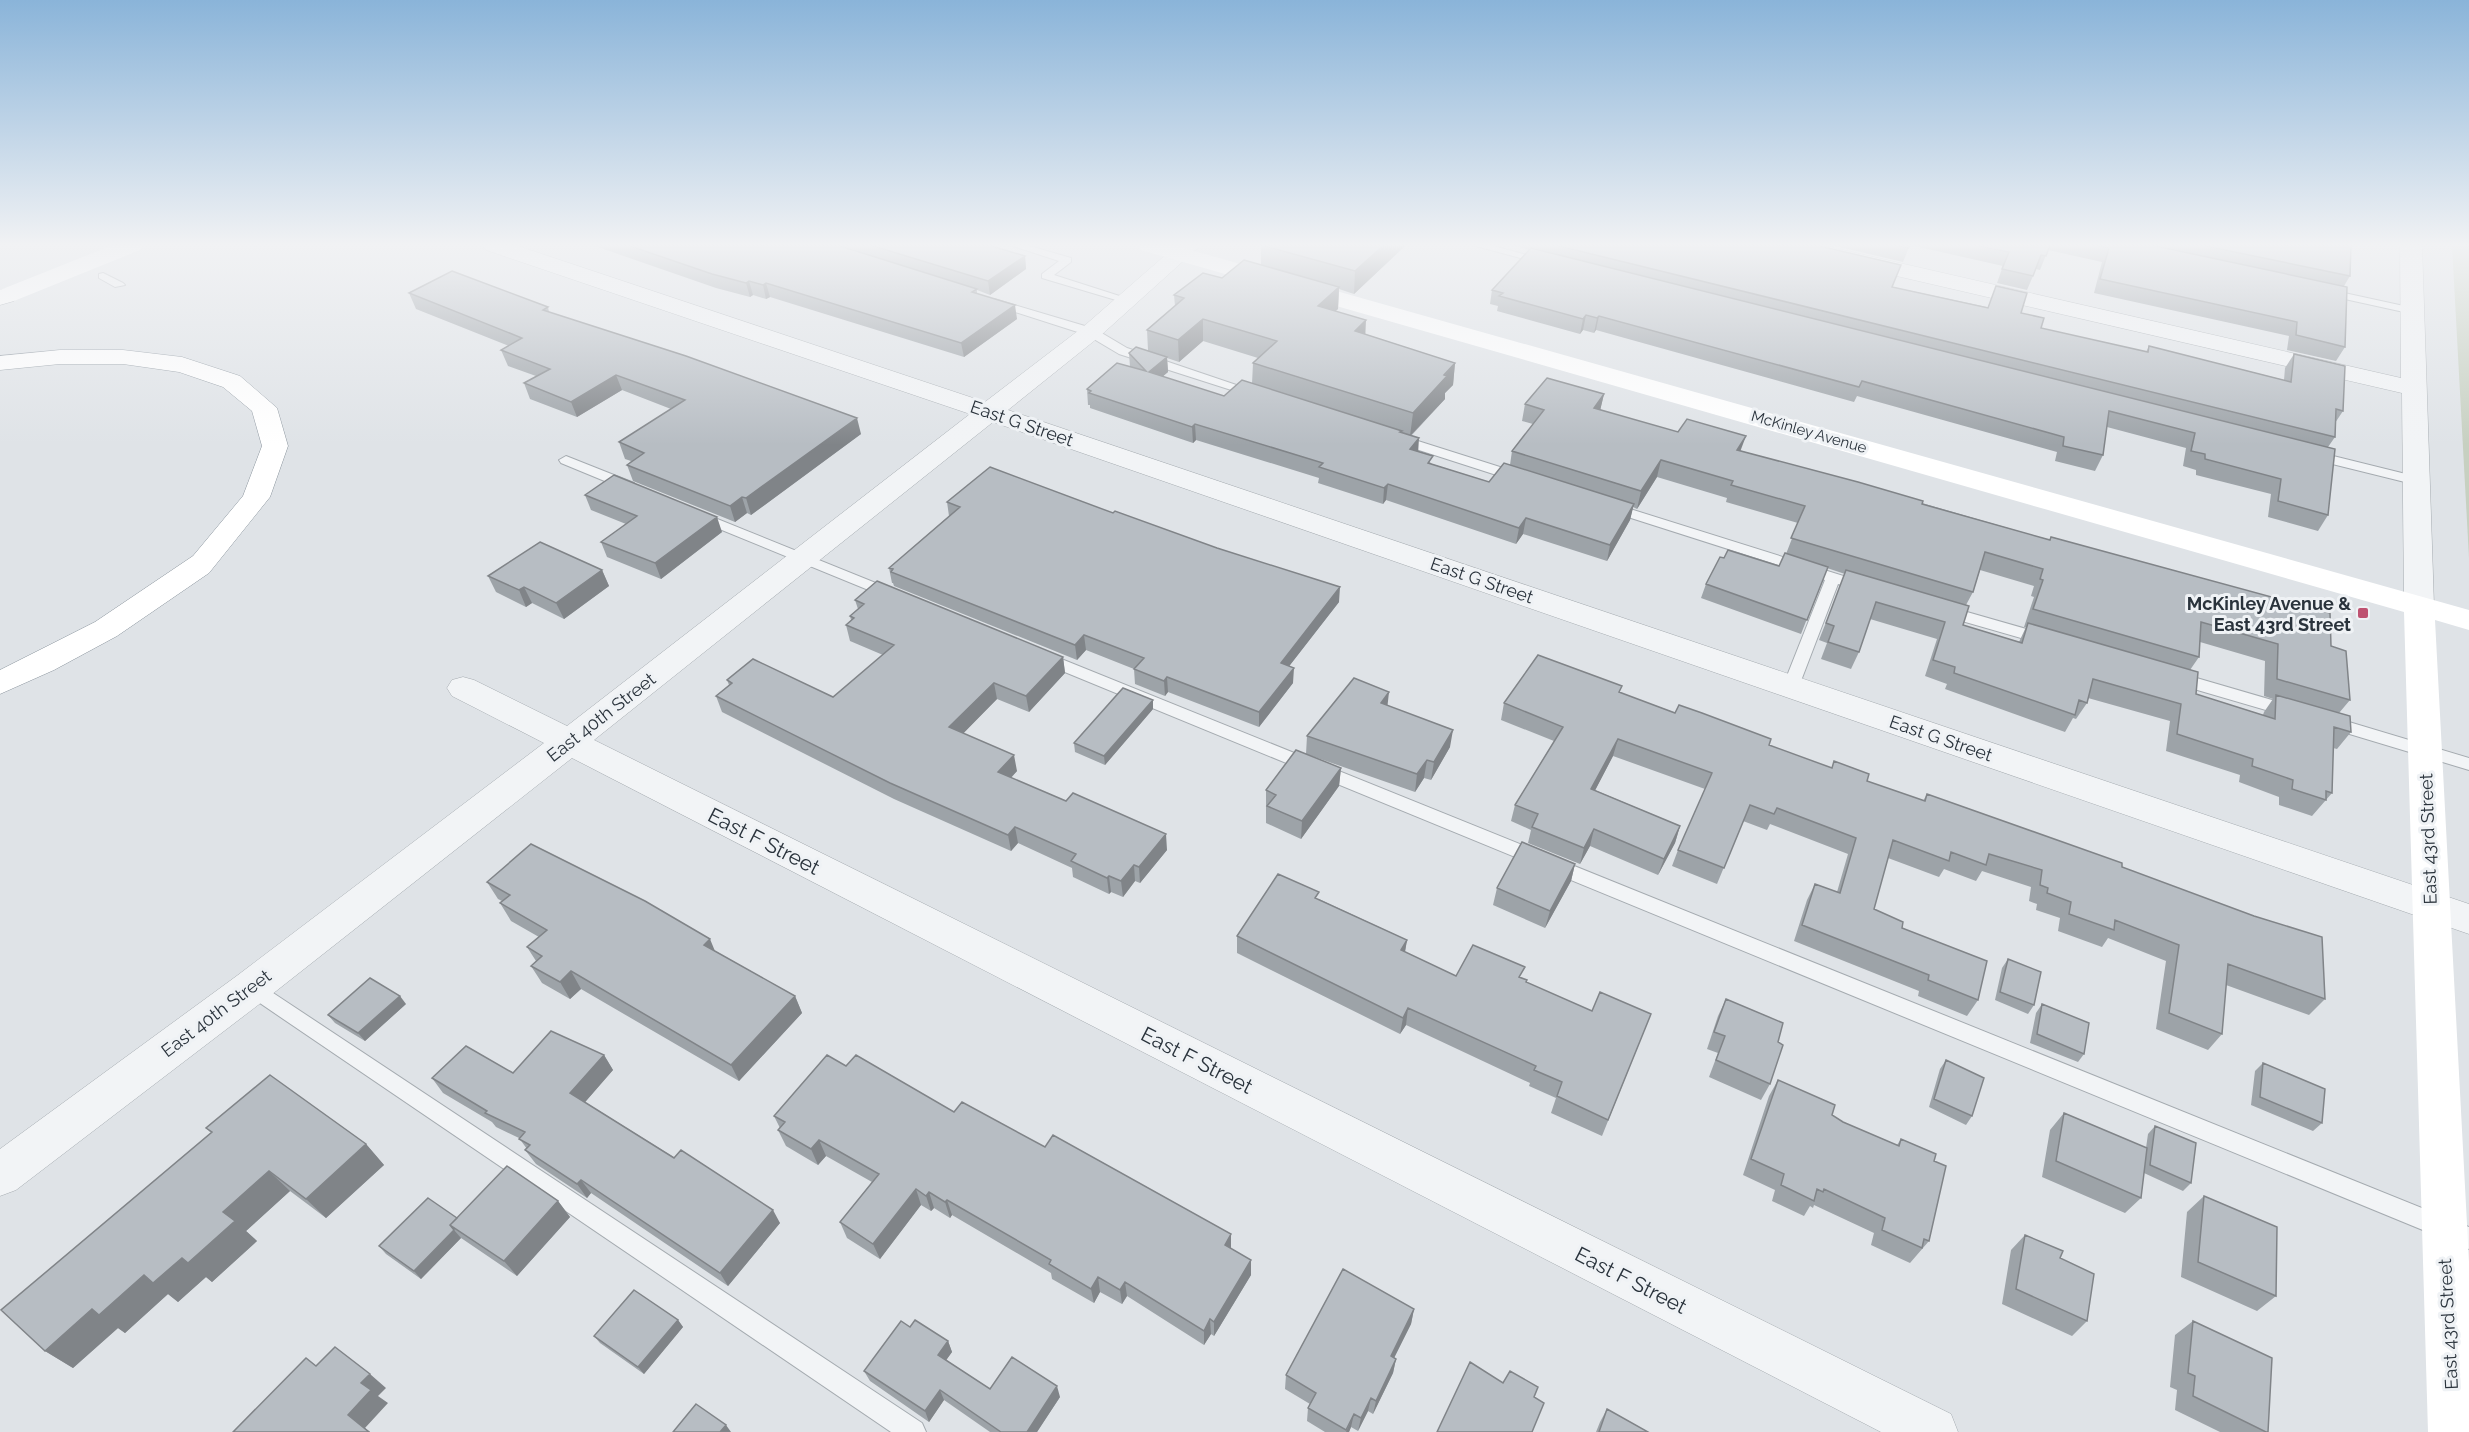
<svg xmlns="http://www.w3.org/2000/svg" width="2469" height="1432" font-family="Raleway,sans-serif">
	<style>
		.green { fill: #c7d0c1 }
		.lines { fill: none; stroke-linecap: round; stroke-linejoin: round }
		.lane-casing { stroke: #a5abb0; stroke-width: 2 }
		.street-casing { stroke: #a5abb0; stroke-width: 1 }
		.highway-casing { stroke: #89939c; stroke-width: 1 }
		.lane { fill: #f2f4f6; fill-rule: evenodd }
		.street { fill: #f2f4f6; fill-rule: evenodd }
		.secondary { fill: #fff; fill-rule: evenodd }
		.highway { fill: #fff; fill-rule: evenodd }
		.wall { fill: #9da3a8; fill-rule: evenodd }
		.shaded-wall { fill: #808488 }
		.building { fill: #b7bdc3; stroke: #808488; stroke-width: 1.5 }
		.poi-dot { fill: #be5271; stroke: #eff2f5; stroke-width: 2 }
		.labels { text-anchor: middle; dominant-baseline: central; stroke-width: 6; stroke-linejoin: round; paint-order: stroke }
		.far-street-label { font-size: 15px; fill: #2a333c; stroke: #eff2f5 }
		.street-label { font-size: 18px; fill: #2a333c; stroke: #eff2f5 }
		.poi-label { font-size: 18px; font-weight: bold; fill: #2a333c; stroke: #eff2f5; text-anchor: end }
		.near-street-label { font-size: 21px; fill: #2a333c; stroke: #eff2f5 }
	</style>
	<rect width="100%" height="100%" fill="#dfe3e7"/>
	<path class="green" d="M2452,245H2469V558Z"/>
	<g class="lines">
		<defs>
			<path id="lane" d="M1010,245H1026L1071,258V262L1054,275L1132,300L1126,303L1042,278V274L1059,261Z
				M1472,245H1490L1549,261L1543,264Z
				M103,273L123,283L125,285L115,287L99,278V274Z
				M2326,289L2413,308L2419,311L2413,314L2322,294V290Z
				M994,299L1095,329L1127,348L1260,393L1258,396H1250L1119,354L1087,335L990,304L988,302Z
				M1399,435L1522,474L1524,477L1517,481L1512,480L1394,442V436Z
				M2313,451L2422,478L2424,481L2417,485L2308,458V452Z
				M566,456L634,483L636,486L629,490L624,489L561,463L559,460Z
				M1611,503L1869,584L1871,587L1864,592L1838,584L1799,686L1791,692L1785,690L1783,686L1825,580L1606,510L1604,507Z
				M700,512L898,592L901,595L893,600L888,598L695,519L693,516Z
				M1946,606L2051,636L2053,640L2045,645L1941,615L1938,611Z
				M1044,652L2469,1227V1249L1038,661L1036,657Z
				M2176,672L2296,707L2298,711L2290,717L2170,682L2168,678Z
				M2329,716L2469,758V770L2323,726L2321,722Z
				M252,979L922,1423L926,1432H891L245,993L242,987L245,981Z"/>
			<path id="street" d="M483,245H515L985,402L1083,327L1177,245H1201L1099,337L1008,410L2469,904V934L993,422L594,740L1951,1414L1958,1432H1881L572,758L266,999L16,1190L0,1196V1149L238,975L544,743L452,696L447,688L452,680L463,677L474,680L567,726L970,414L486,250Z
				M1782,245H1821L2401,378L2400,245H2422L2434,606L2430,613L2419,616L2408,613L2404,606L2402,393L1793,252L1785,250Z"/>
			<path id="highway" d="M6,289L14,291L17,296L14,301L0,305V291Z
				M60,350H123L182,357L240,376L277,408L288,446L270,497L209,573L117,636L54,670L0,694V670L95,622L193,556L243,496L262,446L252,411L223,387L179,372L123,364H60L0,370V356Z"/>
		</defs>
		<use href="#lane" class="lane-casing"/>
		<use href="#street" class="street-casing"/>
		<use href="#highway" class="highway-casing"/>
		<use href="#lane" class="lane"/>
		<use href="#street" class="street"/>
		<path class="secondary" d="M113,245H143L140,250L14,301H0V290Z
			M1138,245H1173L2469,610V630L2435,620L2469,1262V1432H2428L2404,612L1141,250Z"/>
		<use href="#highway" class="highway"/>
	</g>
	<path class="wall" d="M592,245H988L1025,256L1026,269L990,295L977,290V294L1017,319L964,357L770,297L766,299L753,295L750,297L716,288Z
		M1261,245H1406L1354,294L1339,289L1338,309L1335,311L1365,334L1455,363L1453,385L1445,393V399L1411,436L1418,452L1432,464L1489,482L1510,465L1512,451L1533,424L1522,421L1525,404L1604,394L1600,410L2050,540L2051,537L2331,646L2350,700L2339,713L2351,732L2337,749L2333,748L2332,793L2312,816L2279,805V797L2239,782L2240,775L2166,751L2170,721L2088,698L2087,703L2076,719L2073,718L2065,732L1945,689L1947,684L1925,676L1937,639L1870,619L1859,652L1851,669L1821,659L1827,643L1819,640L1845,574L1827,568L1801,634L1701,598L1706,584L1724,558L1779,566L1786,554L1798,523L1726,502L1727,498L1657,477L1637,509L1633,507L1630,520L1607,561L1523,534L1516,544L1386,500L1383,504L1318,483L1319,478L1196,440L1193,443L1090,408V405H1088L1087,389L1130,367L1129,353L1148,350L1147,330L1175,306L1174,295L1261,265ZM1203,341L1258,358L1253,363L1252,384L1224,396L1162,377L1168,372L1167,358L1179,362ZM1980,570L2034,586L2031,596L2034,597L2024,627H2026L2019,642L1963,625L1966,605L1973,592ZM2200,642L2265,661L2264,696L2273,699L2264,712L2263,715L2196,694L2190,670L2199,657Z
		M1512,245H1815L1893,287L1987,307L2021,313L2041,328L2146,352L2149,346L2284,380L2285,368L2294,354L2343,411L2335,423V437L2328,447V515L2318,531L2268,517L2271,494L2196,475V470L2183,466L2186,448L2107,427L2103,455L2095,471L2055,461L2057,452L1857,396L1854,402L1596,330L1594,333L1583,330L1580,334L1497,311L1498,306L1490,304L1492,290L1529,250Z
		M1831,245H2351L2350,276L2344,286L2345,347L2336,361L2287,350L2289,336L2094,293L2102,262L2048,250L2040,270L2036,269L2027,290L1997,283L2003,266L1910,245L1903,262Z
		M409,293L548,307L549,312L861,434L751,515L747,513L735,522L633,481L627,465L631,461L625,459L619,442L671,409L622,390L577,417L530,399L524,383L536,376L508,366L501,350L509,346L416,309Z
		M585,495L722,532L661,579L607,557L601,542L626,524L591,510Z
		M947,502L1339,602L1289,666L1293,683L1259,727L1168,692L1165,696L1135,684L1134,669L1086,650L1077,660L894,586L893,583H892L889,568L949,516Z
		M602,570L609,586L564,619L532,603L526,607L496,592L488,576Z
		M855,600L1063,657L1065,673L1029,712L997,699L963,733L1017,771L1011,778L1167,850L1140,883L1135,881L1123,897L1111,892L1109,894L1073,877L1072,868L1018,843L1011,851L894,799L722,712L716,696L729,685L727,680L833,697L883,655L850,641L846,625L851,620L850,616L858,609Z
		M1620,693L1923,801L1927,794L2122,867L2325,999L2309,1015L2226,985L2222,1034L2208,1050L2156,1029L2166,961L2108,938L2102,947L2058,931L2060,918L2036,910L2037,904L2029,901L2031,887L1982,871L1976,881L1944,869L1939,877L1888,858L1874,909L1902,928L1978,1000L1967,1016L1918,996L1919,991L1794,941L1807,900L1815,884L1837,892L1848,854L1770,824L1767,830L1743,821L1717,884L1672,866L1678,850L1705,789L1613,756L1595,790L1680,826L1675,843L1658,875L1590,846L1580,864L1528,843L1531,830L1511,821L1515,805L1554,741L1501,720L1504,703Z
		M1388,705L1450,747L1431,780L1424,778L1415,792L1306,754L1307,736Z
		M1153,709L1105,765L1075,752L1074,743Z
		M1341,768L1339,786L1301,839L1266,823V790Z
		M1575,864L1571,881L1545,928L1493,905L1497,888Z
		M487,882L715,951L795,996L802,1013L739,1081L581,989L570,999L542,983L531,966L536,961L527,947L539,937L511,921L500,903L502,901L498,899Z
		M1319,899L1407,940L1405,952L1456,976L1522,978L1526,982L1592,1011L1651,1014L1602,1136L1551,1113L1556,1098L1529,1086L1530,1083L1406,1025L1400,1034L1237,953V936Z
		M2008,959L2034,1005L2028,1014L1995,1000L2002,968Z
		M1726,999L1770,1084L1761,1100L1709,1077L1718,1053L1707,1049L1718,1016Z
		M406,1004L365,1041L335,1023L328,1015Z
		M2042,1004L2084,1054L2078,1062L2030,1043L2036,1013Z
		M604,1055L613,1070L585,1102L780,1223L728,1286L591,1193L587,1198L536,1164L525,1150L527,1149L519,1138L496,1127L492,1122L443,1093L432,1078L513,1073Z
		M1946,1060L1972,1116L1966,1125L1929,1107L1940,1069Z
		M2263,1063L2322,1123L2313,1131L2251,1105L2255,1071Z
		M846,1066L954,1112L1045,1147L1231,1234V1248L1251,1275L1214,1336L1211,1334L1204,1345L1127,1296L1122,1304L1100,1292L1094,1303L1052,1279L1051,1273L952,1215L950,1218L934,1208L931,1211L921,1205L880,1259L847,1238L840,1222L872,1182L826,1156L818,1165L786,1146L778,1130L780,1128L774,1116Z
		M1778,1080L1843,1122L1897,1145L1901,1139L1934,1161L1929,1241L1910,1263L1871,1245L1874,1233L1814,1205L1813,1208L1810,1206L1804,1216L1772,1201L1775,1190L1743,1175L1769,1096Z
		M2064,1113L2146,1148L2148,1134L2155,1126L2191,1183L2183,1191L2144,1173L2141,1198L2125,1213L2042,1177L2050,1130Z
		M206,1128L366,1144L384,1165L326,1218L290,1191L246,1231L257,1241L212,1282L206,1277L178,1302L168,1294L125,1333L118,1328L73,1368L45,1351L211,1133Z
		M2204,1196L2276,1296L2257,1311L2181,1277L2187,1212Z
		M558,1201L570,1217L517,1276L464,1240L461,1238L421,1279L386,1254L379,1246L457,1218Z
		M2025,1235L2060,1258L2087,1321L2072,1336L2002,1304L2011,1250Z
		M1414,1309L1411,1324L1394,1358L1396,1359L1393,1373L1373,1414L1368,1411L1358,1431L1351,1427L1349,1432H1325L1307,1421L1308,1408L1310,1404L1285,1389L1286,1375Z
		M678,1320L683,1327L644,1374L600,1343L594,1336Z
		M2193,1321L2268,1432H2220L2175,1410L2177,1390L2170,1387L2175,1335Z
		M910,1327L948,1341L952,1352L946,1360L990,1389L1060,1397L1037,1432H990L944,1400L929,1422L870,1381L864,1371Z
		M1607,1409L1648,1432H1596L1600,1422Z"/>
	<path class="shaded-wall" d="M1384,245H1406L1354,294L1355,271Z
		M1025,256L1026,269L990,295L988,281Z
		M749,281L753,295L750,297L746,283Z
		M766,283L770,297L766,299L763,285Z
		M1339,287L1338,309L1317,328L1318,306Z
		M1015,305L1017,319L964,357L961,343Z
		M1586,315L1583,330L1580,334L1583,319Z
		M1599,316L1596,330L1594,333L1597,318Z
		M1203,319V341L1179,362L1178,340Z
		M1366,320L1365,342L1355,331Z
		M1167,357L1168,372L1149,388V372Z
		M1455,363L1453,385L1445,393V399L1410,436L1413,413Z
		M616,375L622,390L577,417L571,402Z
		M1604,394L1600,411L1594,408Z
		M857,418L861,434L751,515L746,498Z
		M1195,424L1196,440L1193,443L1192,427Z
		M1746,436L1740,452L1737,450Z
		M1419,438L1418,454L1410,449Z
		M1661,460L1657,477L1637,509L1641,491Z
		M1388,484L1386,500L1383,504L1384,488Z
		M742,497L747,513L735,522L730,506Z
		M1634,504L1630,520L1607,561L1610,545Z
		M717,517L722,532L661,579L655,563Z
		M1526,518L1523,534L1516,544L1519,528Z
		M602,570L609,586L564,619L556,603Z
		M524,587L532,603L526,607L519,590Z
		M1340,587L1339,602L1280,678L1281,663Z
		M1084,635L1086,650L1077,660L1075,645Z
		M1063,657L1065,673L1029,712L1026,696Z
		M1294,668L1293,683L1259,727V712Z
		M1167,677L1168,692L1165,696L1164,681Z
		M994,683L997,699L953,744L949,727Z
		M1389,692L1387,710L1381,703Z
		M1153,700V709L1105,765L1104,756Z
		M1453,730L1450,747L1431,780L1434,762Z
		M1618,739L1613,756L1587,806L1591,789Z
		M1014,755L1017,771L1001,788L998,772Z
		M1427,760L1424,778L1415,792L1417,774Z
		M1341,768L1339,786L1301,839L1302,821Z
		M1680,826L1675,843L1658,875L1664,859Z
		M1015,827L1018,843L1011,851L1008,835Z
		M1594,829L1590,846L1580,864L1584,848Z
		M1166,834L1167,850L1140,883L1139,867Z
		M1575,864L1571,881L1545,928L1550,911Z
		M1134,865L1135,881L1123,897L1121,881Z
		M1109,876L1111,892L1109,894L1107,878Z
		M710,939L717,956L704,945Z
		M1407,940L1404,957L1401,950Z
		M571,971L581,989L570,999L560,982Z
		M400,996L406,1004L365,1041L358,1033Z
		M795,996L802,1013L739,1081L731,1065Z
		M1408,1008L1406,1025L1400,1034L1403,1018Z
		M604,1055L613,1070L580,1108L570,1093Z
		M819,1140L826,1156L818,1165L811,1149Z
		M366,1144L384,1165L326,1218L306,1199Z
		M269,1171L290,1191L246,1231L257,1241L212,1282L206,1277L178,1302L168,1294L125,1333L118,1328L73,1368L45,1351L92,1309L144,1275L223,1212Z
		M581,1180L591,1193L587,1198L577,1184Z
		M916,1189L921,1205L880,1259L873,1244Z
		M929,1192L934,1208L931,1211L926,1196Z
		M947,1200L952,1215L950,1218L945,1202Z
		M558,1201L570,1217L517,1276L504,1261Z
		M773,1210L780,1223L728,1286L720,1273Z
		M454,1230L461,1238L421,1279L414,1271Z
		M1231,1234V1250L1225,1245Z
		M1251,1260V1275L1214,1336V1322Z
		M1098,1277L1100,1292L1094,1303L1091,1289Z
		M1125,1282L1127,1296L1122,1304L1120,1290Z
		M1414,1309L1411,1324L1388,1370L1391,1356Z
		M1210,1319L1211,1334L1204,1345V1331Z
		M678,1320L683,1327L644,1374L638,1367Z
		M948,1341L952,1352L942,1366L938,1355Z
		M1396,1359L1393,1373L1373,1414L1376,1401Z
		M370,1374L386,1388L378,1396L388,1403L365,1428L370,1432H369L348,1415L361,1383Z
		M1057,1386L1060,1397L1037,1432H1027Z
		M940,1390L944,1400L929,1422L925,1411Z
		M1371,1398L1368,1411L1358,1431L1361,1418Z
		M1354,1414L1351,1427L1349,1432H1346Z
		M726,1425L731,1432H720Z"/>
	<path class="building" d="M627,245H837L977,289L972,292L1015,305L961,343L766,283L763,285L749,281L746,283L712,274Z
		M870,245H988L1025,256L988,281Z
		M1261,245H1384L1355,271Z
		M1555,245H1815L1901,265L1892,287L1988,308L1996,286L2027,293L2021,313L2044,318L2041,328L2148,352L2149,346L2291,382L2294,354L2345,366L2343,411L2336,409L2335,437Z
		M1894,245H1910L1908,248Z
		M1974,245H2050L2046,256L2041,255L2033,276L2002,269L2009,252Z
		M2093,245H2151L2347,287L2345,347L2296,335L2297,322L2100,279L2109,248Z
		M2201,245H2351L2350,276Z
		M1531,248L2335,449L2328,515L2278,501L2281,479L2205,459V454L2191,451L2195,433L2109,411L2103,455L2063,446L2064,437L1862,381L1859,387L1599,316L1597,318L1586,315L1583,319L1499,296L1503,293L1492,290Z
		M1244,260L1339,287L1318,306L1366,320L1355,331L1455,363L1444,375L1447,376L1413,413L1253,363L1277,341L1203,319L1178,340L1147,330L1184,298L1174,295L1203,273L1222,278Z
		M452,271L548,307L543,310L686,356L857,418L746,498L742,497L730,506L627,465L644,453L619,442L685,400L616,375L571,402L524,383L550,369L501,350L522,338L409,293Z
		M1136,347L1167,357L1149,372L1224,396L1242,380L1402,431L1400,432L1419,438L1410,449L1433,456L1428,463L1489,482L1504,463L1634,504L1610,545L1526,518L1519,528L1388,484L1384,488L1319,467L1323,463L1195,424L1192,427L1089,393L1091,391L1087,389L1117,363L1146,371L1129,353Z
		M1547,378L1604,394L1594,408L1678,432L1687,419L1746,436L1737,450L1858,482L1923,501L1922,504L2050,540L2051,537L2330,613L2331,646L2346,651L2350,700L2277,679L2278,644L2201,622L2199,657L2033,609L2043,580L2040,579L2043,569L1985,552L1973,592L1791,538L1805,506L1731,485L1733,481L1661,460L1641,491L1512,451L1544,410L1525,404Z
		M990,467L1113,513L1115,511L1217,548L1340,587L1281,663L1294,668L1259,712L1167,677L1164,681L1134,669L1144,658L1084,635L1075,645L891,572L893,569L889,568L960,507L947,502Z
		M614,475L717,517L655,563L601,542L637,516L585,495Z
		M540,542L602,570L556,603L524,587L519,590L488,576Z
		M1728,550L1779,566L1785,553L1828,567L1807,620L1706,584L1720,557L1724,558Z
		M1846,570L1969,606L1963,625L2022,643L2028,623L2198,672L2196,694L2275,719L2276,695L2350,716L2351,732L2334,727L2332,793L2326,791V800L2292,789L2293,780L2252,766L2253,759L2177,734L2181,704L2093,679L2087,703L2079,700L2075,715L1954,673L1955,667L1933,660L1945,622L1876,602L1859,652L1828,642L1834,626L1826,623Z
		M877,581L1063,657L1026,696L994,683L949,727L1014,755L998,772L1066,801L1073,793L1166,834L1139,867L1134,865L1121,881L1109,876L1107,878L1071,861L1076,854L1015,827L1008,835L890,783L716,696L732,683L727,680L753,659L833,697L894,645L846,625L854,618L850,616L864,604L855,600Z
		M1538,655L1622,686L1619,692L1675,713L1679,705L1702,713L1771,739L1769,745L1832,768L1834,761L1869,774L1867,781L1925,801L1927,794L2122,863V867L2254,916L2322,937L2325,999L2228,964L2222,1034L2169,1013L2179,945L2115,920L2114,930L2069,914L2071,902L2047,893L2048,888L2040,885L2042,870L1989,854L1986,865L1951,852L1949,861L1893,840L1874,909L1903,922L1902,928L1987,961L1978,1000L1928,980L1929,975L1802,925L1815,884L1840,893L1856,838L1777,808L1774,814L1750,805L1724,868L1678,850L1712,773L1618,739L1591,789L1680,826L1664,859L1594,829L1584,848L1532,827L1538,814L1515,805L1563,727L1504,703Z
		M1354,678L1389,692L1381,703L1453,730L1434,762L1427,760L1417,774L1307,736Z
		M1123,688L1153,700L1104,756L1074,743Z
		M1296,750L1341,768L1302,821L1267,806L1276,795L1266,790Z
		M1522,842L1575,864L1550,911L1497,888Z
		M531,844L645,901L710,939L704,945L795,996L731,1065L571,971L560,982L531,966L542,956L527,947L547,930L500,903L510,895L487,882Z
		M1278,874L1319,892L1315,898L1407,940L1401,950L1456,976L1473,945L1525,967L1519,977L1527,980L1526,982L1592,1011L1600,992L1651,1014L1608,1120L1557,1096L1562,1082L1534,1070L1536,1066L1408,1008L1403,1018L1237,936Z
		M2008,959L2041,972L2034,1005L2000,992Z
		M370,978L400,996L358,1033L328,1015Z
		M1726,999L1783,1023L1778,1042L1783,1045L1770,1084L1716,1060L1725,1036L1714,1032Z
		M2042,1004L2089,1023L2084,1054L2037,1034Z
		M551,1031L604,1055L570,1093L674,1158L681,1150L773,1210L720,1273L581,1180L577,1184L525,1150L530,1145L519,1139L525,1132L485,1113L487,1111L432,1078L466,1046L513,1073Z
		M827,1055L846,1066L856,1055L954,1112L962,1102L1045,1147L1053,1135L1231,1234L1225,1245L1251,1260L1214,1322L1210,1319L1204,1331L1125,1282L1120,1290L1098,1277L1091,1289L1049,1264L1051,1260L947,1200L945,1202L929,1192L926,1196L916,1189L873,1244L840,1222L879,1174L819,1140L811,1149L778,1130L785,1122L774,1116Z
		M1946,1060L1984,1078L1972,1116L1934,1099Z
		M2263,1063L2325,1089L2322,1123L2260,1097Z
		M270,1075L366,1144L306,1199L269,1171L223,1212L235,1221L188,1263L182,1258L153,1283L144,1275L99,1315L92,1309L45,1351L1,1310L212,1132L206,1128Z
		M1778,1080L1835,1105L1832,1115L1843,1122L1899,1146L1901,1139L1936,1154L1934,1161L1946,1166L1929,1241L1924,1239L1922,1248L1882,1230L1885,1218L1824,1189L1823,1192L1817,1189L1814,1201L1781,1185L1784,1174L1751,1159Z
		M2064,1113L2147,1148L2141,1198L2056,1161Z
		M2155,1126L2196,1143L2191,1183L2150,1165Z
		M507,1166L558,1201L504,1261L450,1225Z
		M2204,1196L2277,1227L2276,1296L2198,1262Z
		M428,1198L457,1218L450,1225L454,1230L414,1271L379,1246Z
		M2025,1235L2063,1251L2060,1258L2094,1274L2087,1321L2016,1289Z
		M1343,1269L1414,1309L1391,1356L1396,1359L1376,1401L1371,1398L1361,1418L1354,1414L1346,1430L1308,1408L1316,1393L1286,1375Z
		M634,1290L678,1320L638,1367L594,1336Z
		M915,1320L948,1341L938,1355L990,1389L1012,1357L1057,1386L1027,1432H1001L940,1390L925,1411L864,1371L901,1321L910,1327Z
		M2193,1321L2272,1358L2268,1432H2266L2193,1396L2195,1376L2188,1373Z
		M335,1347L370,1374L361,1383L371,1390L348,1415L369,1432H233L306,1358L316,1366Z
		M1470,1362L1503,1383L1510,1371L1538,1387L1534,1397L1544,1403L1532,1432H1437Z
		M696,1404L726,1425L720,1432H673Z
		M1607,1409L1648,1432H1599Z"/>
	<linearGradient id="sky" x2="0" y2="1"><stop stop-color="#8ab4d9"/><stop offset="0.55" stop-color="#f1f2f4"/><stop offset="1" stop-color="#f1f2f4" stop-opacity="0"/></linearGradient>
	<rect width="2469" height="445" fill="url(#sky)"/>
	<rect class="poi-dot" x="2357" y="607" width="12" height="12" rx="3"/>
	<g class="labels">
		<g class="far-street-label">
			<text transform="translate(1809 432) rotate(16)">McKinley Avenue</text>
		</g>
		<g class="street-label">
			<text transform="translate(1022 423) rotate(19)">East G Street</text>
			<text transform="translate(1482 580) rotate(19)">East G Street</text>
			<text transform="translate(601 717) rotate(-38)">East 40th Street</text>
			<text transform="translate(1941 738) rotate(19)">East G Street</text>
			<text transform="translate(2428 839) rotate(-92)">East 43rd Street</text>
			<text transform="translate(216 1013) rotate(-37)">East 40th Street</text>
			<text transform="translate(2448 1324) rotate(-93)">East 43rd Street</text>
		</g>
		<g class="poi-label">
			<text x="2351" y="603">McKinley Avenue &amp;<tspan x="2351" dy="21">East 43rd Street</tspan></text>
		</g>
		<g class="near-street-label">
			<text transform="translate(764 841) rotate(27)">East F Street</text>
			<text transform="translate(1197 1060) rotate(27)">East F Street</text>
			<text transform="translate(1631 1280) rotate(27)">East F Street</text>
		</g>
	</g>
</svg>
